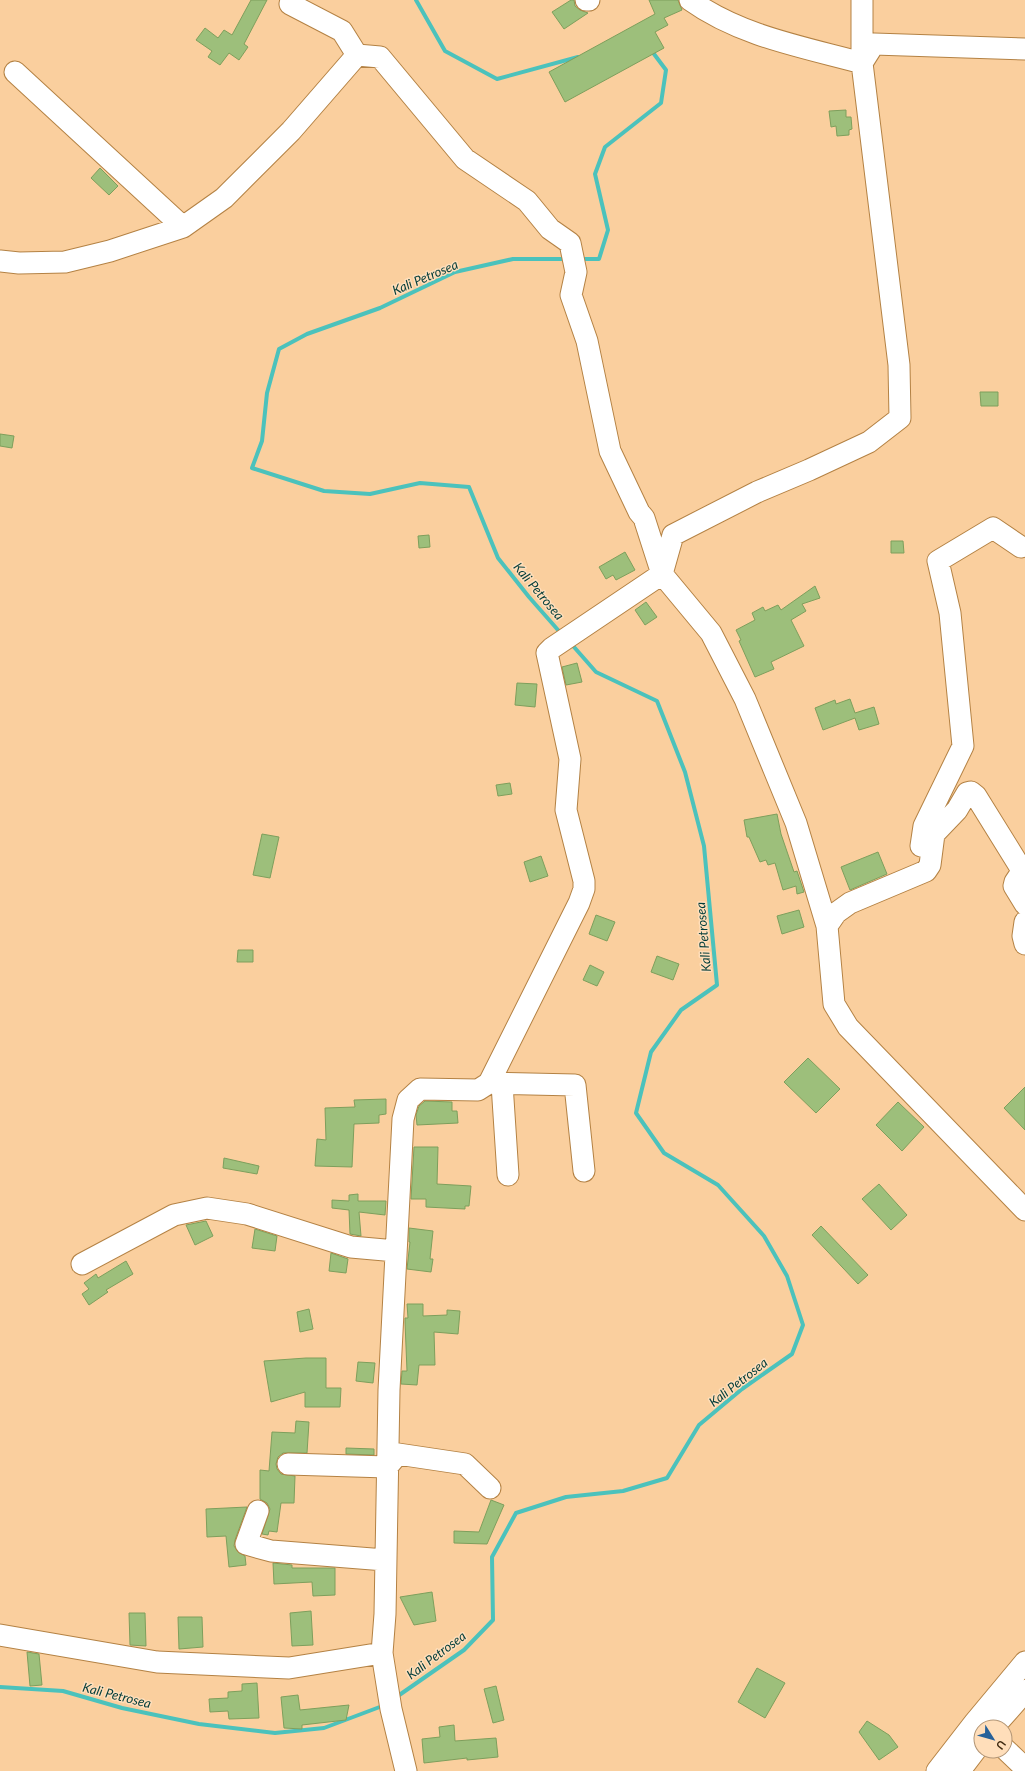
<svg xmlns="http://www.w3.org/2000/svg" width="1025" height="1771" font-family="Lato,sans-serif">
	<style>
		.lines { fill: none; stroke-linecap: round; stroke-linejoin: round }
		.stream { stroke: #4bc2bc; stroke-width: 4 }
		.building { fill: #9dbf7b; stroke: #7e9f5c }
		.minor-casing { stroke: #b48244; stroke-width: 23 }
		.major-casing { stroke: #b48244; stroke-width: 24 }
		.minor { stroke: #fff; stroke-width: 21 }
		.major { stroke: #fff; stroke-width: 22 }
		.labels { text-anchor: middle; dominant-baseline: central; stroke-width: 3; stroke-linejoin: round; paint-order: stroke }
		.water-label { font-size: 13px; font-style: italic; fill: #023c39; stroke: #ffdeba }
	</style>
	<rect width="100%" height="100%" fill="#facf9e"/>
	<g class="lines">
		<path class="stream" d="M416,0L445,51L497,79L578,57
			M580,259H599L608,230L595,174L605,147L661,103L666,70L651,50
			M558,630L529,597L498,558L469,487L420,483L370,494L324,491L252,468L262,441L267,393L279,349L307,334L380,308L455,272L513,259H567
			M0,1687L63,1691L122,1708L199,1724L275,1733L324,1728L385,1705
			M395,1698L464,1650L493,1620L492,1557L516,1513L566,1497L623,1491L667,1478L699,1425L742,1389L792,1354L803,1325L787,1276L764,1236L718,1185L664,1153L636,1113L651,1052L681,1010L717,985L704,846L685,772L657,701L596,672L574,647"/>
	</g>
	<path class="building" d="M251,0H267L244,44L248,47L239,60L229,53L220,65L208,57L212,51L196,40L205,28L218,38L224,30L232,35Z
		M571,0H574L575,6L580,10L588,13L564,29L552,12Z
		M649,0H678L682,10L664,18L668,25L655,32L664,48L565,102L549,72L655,14Z
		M846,110V117H851L852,129L849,130V135L837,136L836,126L831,127L829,111Z
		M100,168L118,186L109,195L91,178Z
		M980,392H998V406H981Z
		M0,434L14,436L12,448L0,446Z
		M429,535L430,547L419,548L418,536Z
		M891,541H903L904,553H891Z
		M625,552L635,570L616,580L613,575L606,579L599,567Z
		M815,586L820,598L802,604L806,611L791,620L804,646L771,662L774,669L755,677L739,641L741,640L736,630L755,620L752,613L763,607L765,611L778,605L781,610Z
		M646,602L657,617L645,625L635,610Z
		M577,663L582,682L566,685L562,667Z
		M517,683L537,684L535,707L515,705Z
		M850,699L855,713L874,707L879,724L859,730L855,718L823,730L815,708L835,700L836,704Z
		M510,783L512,794L498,796L496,785Z
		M777,814L781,834L794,872L797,871L804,892L797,894L796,886L783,890L775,863L768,865L766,860L760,862L749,837H747L744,820Z
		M262,834L279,837L270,878L253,875Z
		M878,852L887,874L850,890L841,867Z
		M541,856L548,876L530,882L524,862Z
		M799,910L804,927L782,934L777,916Z
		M596,915L615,922L607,941L589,934Z
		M238,950H253V962H237Z
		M657,956L679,964L673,980L651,972Z
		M590,965L604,972L597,986L583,980Z
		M808,1058L840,1089L816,1113L784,1082Z
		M1025,1087V1130L1004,1108Z
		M386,1099V1114L379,1115V1123L354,1124L352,1167L315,1166L317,1139L326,1140L325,1108L355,1107L354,1100Z
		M425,1101L452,1102V1111H457L458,1123L417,1125L416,1115L419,1106Z
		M898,1102L924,1127L902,1151L876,1125Z
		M414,1147H438L437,1184L471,1186L469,1206H465V1209L426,1207V1199H411Z
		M224,1158L259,1166L257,1174L223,1168Z
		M879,1184L907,1215L891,1230L862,1199Z
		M358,1194V1201H386L385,1215L359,1212L361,1236L350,1234L349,1210L332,1208V1200L349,1201V1195Z
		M206,1221L213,1236L195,1245L186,1225Z
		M821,1226L868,1275L858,1284L812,1235Z
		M409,1228L433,1231L430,1259H433L431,1272L407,1269L410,1242H409Z
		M255,1229L277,1236L275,1251L252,1248Z
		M331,1253L348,1259L346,1273L329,1271Z
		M126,1261L133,1274L106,1290L108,1292L89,1305L82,1294L89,1289L84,1283L96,1274L98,1278Z
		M407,1304H423V1316L447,1315V1310L460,1311L458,1334L434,1332L435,1365H419L417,1385L401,1384L402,1371H407L405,1322V1318H408Z
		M309,1309L313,1329L300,1332L297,1312Z
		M306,1358H326V1388H341L340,1407H305V1392L271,1402L264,1361Z
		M358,1362L375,1363L373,1383L356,1381Z
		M296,1421L309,1422L307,1453H283L278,1457L276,1464L277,1469L281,1474L295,1476L294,1503H281L277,1532L269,1531L268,1535L262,1534L270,1509L267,1503L260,1499V1470L269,1471L272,1432L295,1433Z
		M346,1448L374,1449V1455L346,1454Z
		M491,1500L504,1505L487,1544L454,1543V1531L479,1532Z
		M247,1507L235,1540L234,1546L238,1552L245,1556L246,1565L229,1567L226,1536L207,1537L206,1509Z
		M273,1563L292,1565V1568H335V1595L313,1596L312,1582L274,1584Z
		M432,1592L436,1621L414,1625L400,1597Z
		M311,1611L313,1645L292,1646L290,1613Z
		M129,1613H145L146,1646L130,1645Z
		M178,1617H202L203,1647L179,1649Z
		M27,1652L39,1654L42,1685L30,1686Z
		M757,1668L785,1683L765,1718L738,1702Z
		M257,1683L259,1718L229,1719L228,1711L210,1712L209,1699L228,1698V1692L242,1691V1684Z
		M496,1686L504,1720L493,1723L484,1689Z
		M298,1695L300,1710L349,1705L346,1720L302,1725V1729L284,1728L281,1697Z
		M867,1721L889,1735L898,1747L879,1760L859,1732Z
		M454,1725L455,1741L496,1738L498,1757L467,1760V1758L424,1763L422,1739L440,1737L439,1727Z"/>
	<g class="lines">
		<defs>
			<path id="minor" d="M586,0H589
				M357,55L380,57L465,159L527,201L550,229L570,243L576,272L571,295L587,341L610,451L639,512L644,518L662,574L711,633L745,699L796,823L827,926
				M862,63L874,44L1025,49
				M862,63V0
				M15,72L183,227
				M0,261L19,263L65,262L110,251L183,227L224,198L291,131L357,55L342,31L290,4L291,0
				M921,846L924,826L963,746L950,613L938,561L993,528L1021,547
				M1025,904L1014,886L1015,882L1021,873L1020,867L976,796L971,792L967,793L957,810L934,834L930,865L926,871L850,903L836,913L827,926L834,1004L848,1027L1025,1210
				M1025,922L1023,936L1025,944
				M489,1083L575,1085L584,1171
				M502,1084L508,1175
				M82,1264L174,1215L207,1208L247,1214L351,1247L396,1251
				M288,1464L387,1467L398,1454L465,1464L490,1488
				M258,1511L246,1544L271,1551L385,1560
				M0,1635L157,1662L289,1668L382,1653
				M1005,1749L1025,1768
				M406,1771L391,1709L382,1653L385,1614L389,1390L403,1119L408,1100L420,1089L478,1090L489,1083L579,903L584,889V881L566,810L570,759L547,653L552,648L662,574L673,535L757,492L809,470L869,442L900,418L899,365L862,63C803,47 740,36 690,0
				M937,1771L975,1722L1025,1662"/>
			<path id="major" d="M993,1727L1025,1691
				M959,1771L981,1742"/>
		</defs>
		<use href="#minor" class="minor-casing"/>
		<use href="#major" class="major-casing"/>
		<use href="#minor" class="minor"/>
		<use href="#major" class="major"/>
	</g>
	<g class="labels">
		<g class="water-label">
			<text transform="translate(425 277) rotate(-23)">Kali Petrosea</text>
			<text transform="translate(539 591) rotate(50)">Kali Petrosea</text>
			<text transform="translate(703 937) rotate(-95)">Kali Petrosea</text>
			<text transform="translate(738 1382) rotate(-38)">Kali Petrosea</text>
			<text transform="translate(436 1655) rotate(-37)">Kali Petrosea</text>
			<text transform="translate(117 1695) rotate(14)">Kali Petrosea</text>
		</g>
	</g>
	<g transform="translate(993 1739) rotate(127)"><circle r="19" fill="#ffdeba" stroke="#b39676"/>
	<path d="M0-3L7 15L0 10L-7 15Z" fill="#276199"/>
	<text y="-6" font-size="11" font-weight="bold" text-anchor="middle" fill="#402b11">U</text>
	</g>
</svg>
